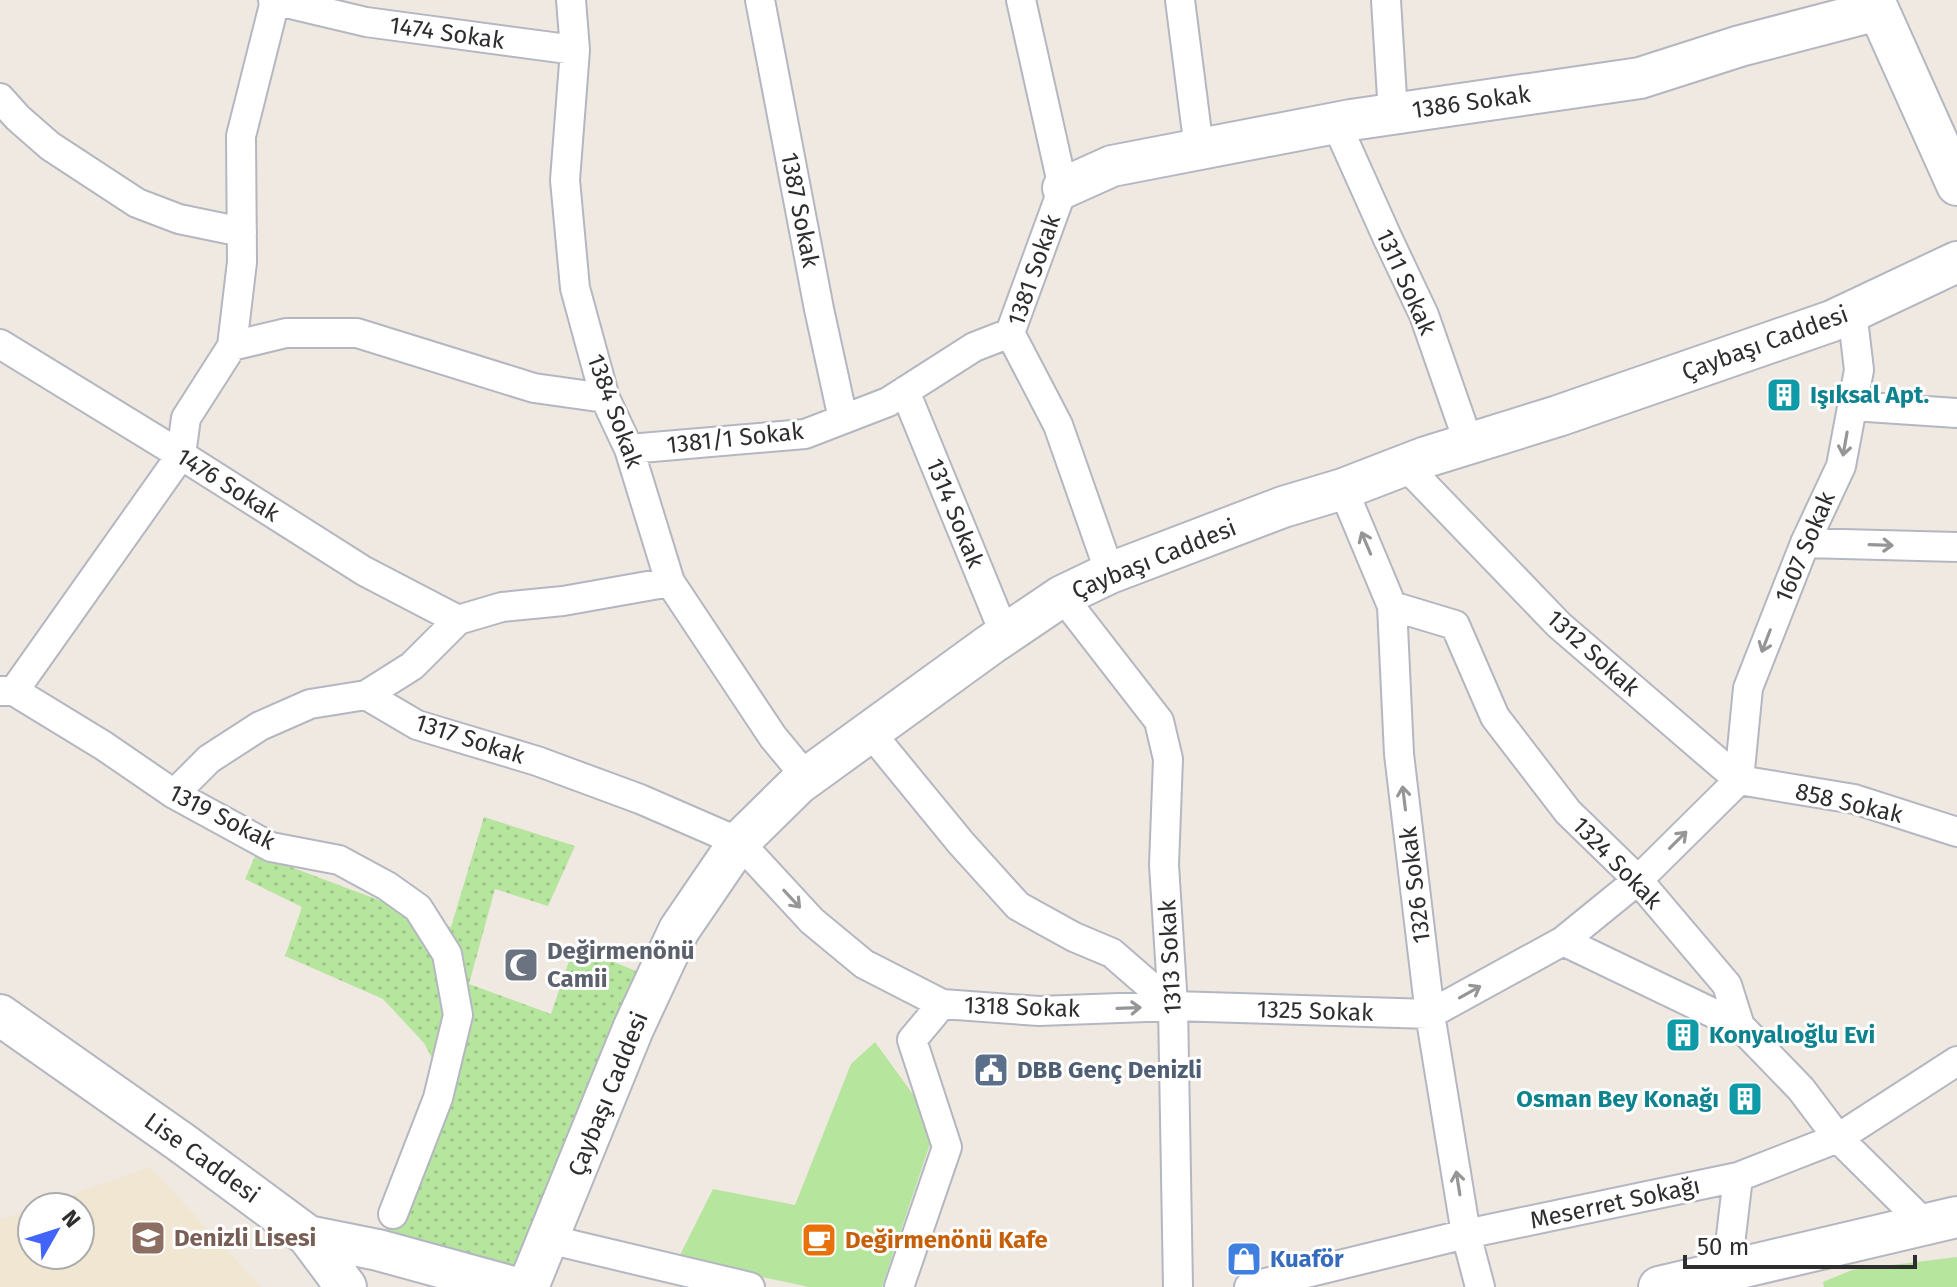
<svg xmlns="http://www.w3.org/2000/svg" width="1957" height="1287" font-family="'Fira Sans',sans-serif">
	<style>
		.education { fill: #f0e6d1 }
		.grass { fill: url(#grass-dots) }
		.park { fill: #b6e59e }
		.lines { fill: none; stroke-linecap: round; stroke-linejoin: round }
		.street-casing { stroke: #b4b7c1; stroke-width: 32 }
		.secondary-casing { stroke: #b4b7c1; stroke-width: 44 }
		.street { stroke: #fff; stroke-width: 28 }
		.secondary { stroke: #fff; stroke-width: 40 }
		.oneway { stroke: #969696 }
		.labels { text-anchor: middle; dominant-baseline: central; stroke-width: 6; stroke-linejoin: round; paint-order: stroke }
		.street-label { font-size: 24px; fill: #2e2e2e; stroke: #fff }
		.culture-label { font-size: 24px; font-weight: bold; fill: #0d838f; stroke: #fff; text-anchor: start }
		.worship-label { font-size: 24px; font-weight: bold; fill: #5b616d; stroke: #fff; text-anchor: start }
		.service-label { font-size: 24px; font-weight: bold; fill: #4e5e75; stroke: #fff; text-anchor: start }
		.education-label { font-size: 24px; font-weight: bold; fill: #785e54; stroke: #fff; text-anchor: start }
		.food-label { font-size: 24px; font-weight: bold; fill: #c56008; stroke: #fff; text-anchor: start }
		.shop-label { font-size: 24px; font-weight: bold; fill: #366cbe; stroke: #fff; text-anchor: start }
	</style>
	<defs>
		<pattern id="grass-dots" width="8" height="8" patternUnits="userSpaceOnUse" patternTransform="scale(2)"><rect width="8" height="8" fill="#b6e59e"/><path d="M2 2h.1M6 6h.1" fill="none" stroke="#9dc588" stroke-width="1.8" stroke-linecap="round"/></pattern>
	</defs>
	<rect width="100%" height="100%" fill="#efe9e1"/>
	<path class="education" d="M150,1167L261,1287H0V1220L32,1209V1255H80V1207H37Z"/>
	<path class="grass" d="M484,817L575,846L548,906L495,889L469,984L551,1014L574,946L656,979L528,1287L378,1250L443,1078L424,1043L383,999L285,956L302,907L245,879L256,854L451,927Z"/>
	<path class="park" d="M875,1042L936,1126L882,1287H809L678,1259L713,1189L795,1205L851,1064Z
		M1957,1257V1287H1824L1823,1282L1852,1270Z"/>
	<g class="lines">
		<defs>
			<path id="street" d="M273,0L366,22L575,50
				M571,0L575,50L565,180L575,288L605,398L629,449L670,582L773,737L807,778
				M760,0L819,309L843,419
				M1021,0L1063,188L1010,333L1058,425L1110,573
				M1180,0L1199,149
				M1386,0L1393,114
				M0,98L18,118L50,146L137,203L179,219L242,232
				M1336,123L1388,239L1424,315L1469,444
				M0,344L181,455L364,571L458,620
				M232,346L286,333H357L534,388L605,398
				M905,391L1005,635
				M1852,406L1957,413
				M629,449L805,434L888,402L974,347L1010,333
				M1405,465L1559,625L1739,780
				M1343,489L1392,606L1399,754L1430,1014L1466,1234L1480,1287
				M1805,543L1957,547
				M1062,596L1159,721L1168,759L1164,865L1173,1006L1178,1287
				M1392,606L1455,625L1495,717L1568,812L1638,880L1727,985L1740,1026L1801,1089L1838,1138L1926,1225
				M0,691H14L104,746L174,794L271,847L339,860L387,886L418,908L447,954L458,1015L438,1098L393,1214
				M14,691L181,455L186,418L232,346L242,262L241,136L275,1
				M366,695L412,666L458,620L502,607L563,601L670,582
				M870,732L961,843L1018,906L1074,937L1112,953L1173,1006
				M1739,780L1748,688L1805,543L1841,466L1859,370L1852,311
				M1739,780L1854,799L1957,832
				M174,794L209,759L260,726L310,704L366,695L417,725L537,761L640,799L739,842L812,921L864,964L942,1004L1039,1011L1173,1006L1430,1014L1563,941L1638,880L1739,780
				M1563,941L1740,1026
				M548,1239L750,1287
				M899,1287L947,1147L912,1040L942,1004
				M1249,1287L1466,1234L1738,1177L1838,1138L1957,1061
				M1725,1287L1738,1177"/>
			<path id="secondary" d="M1874,0L1957,185
				M1063,188L1112,166L1351,120L1640,78L1740,46L1878,10
				M0,1015L182,1143L308,1236L378,1250L513,1287
				M308,1236L346,1287
				M528,1287L633,1029L679,930L739,842L798,784L991,644L1062,596L1110,573L1283,507L1343,489L1426,457L1558,416L1832,321L1957,262
				M1659,1287L1957,1217"/>
		</defs>
		<use href="#street" class="street-casing"/>
		<use href="#secondary" class="secondary-casing"/>
		<use href="#street" class="street"/>
		<use href="#secondary" class="secondary"/>
	</g>
	<defs><path id="oneway-shaft" d="M-6 0H5M1.5-3L5.5 0L1.5 3" fill="none" stroke-width="1.6" stroke-linecap="round" stroke-linejoin="round" transform="scale(2)"/></defs>
	<g class="oneway">
		<use href="#oneway-shaft" transform="translate(1845 444) rotate(100)"/>
		<use href="#oneway-shaft" transform="translate(1366 543) rotate(-113)"/>
		<use href="#oneway-shaft" transform="translate(1881 545) rotate(2)"/>
		<use href="#oneway-shaft" transform="translate(1766 641) rotate(111)"/>
		<use href="#oneway-shaft" transform="translate(1404 798) rotate(-97)"/>
		<use href="#oneway-shaft" transform="translate(1678 840) rotate(-45)"/>
		<use href="#oneway-shaft" transform="translate(792 899) rotate(47)"/>
		<use href="#oneway-shaft" transform="translate(1470 992) rotate(-29)"/>
		<use href="#oneway-shaft" transform="translate(1129 1008) rotate(-2)"/>
		<use href="#oneway-shaft" transform="translate(1458 1183) rotate(-99)"/>
	</g>
	<defs>
		<symbol id="building-square" viewBox="-11 -11 22 22"><rect x="-9" y="-9" width="18" height="18" rx="4" fill="#0f9aa8" stroke="#fff"/><path d="M-4-6H4V6H1V3H-1V6H-4ZM-2.5-4.3h1.7v1.8h-1.7ZM.8-4.3h1.7v1.8H.8ZM-2.5-1h1.7V.8h-1.7ZM.8-1h1.7V.8H.8Z" fill="#fff"/></symbol>
		<symbol id="mosque-square" viewBox="-11 -11 22 22"><rect x="-9" y="-9" width="18" height="18" rx="4" fill="#6b7280" stroke="#fff"/><path d="M3.5-4.9A6 6 0 1 0 3.5 4.9A5 5 0 1 1 3.5-4.9Z" fill="#fff"/></symbol>
		<symbol id="civic-square" viewBox="-11 -11 22 22"><rect x="-9" y="-9" width="18" height="18" rx="4" fill="#5c6f8a" stroke="#fff"/><path d="M-.6-6.5H3V-4.5H.6V-3L4-1V1h2V6H-6V1h2V-1L-.6-3ZM-1.2 2.5V6h2.4V2.5Z" fill="#fff"/></symbol>
		<symbol id="school-square" viewBox="-11 -11 22 22"><rect x="-9" y="-9" width="18" height="18" rx="4" fill="#8d6e63" stroke="#fff"/><path d="M0-5L7-2L0 1L-7-2ZM-4 1L0 2.5L4 1V4Q0 6-4 4Z" fill="#fff"/></symbol>
		<symbol id="cafe-square" viewBox="-11 -11 22 22"><rect x="-9" y="-9" width="18" height="18" rx="4" fill="#e8710a" stroke="#fff"/><path d="M-5.5-4.5H6V0H3Q3 3.5 0 3.5H-2.5Q-5.5 3.5-5.5 0ZM3-3.2v2h1.7v-2ZM-6 4.5H4V6H-6Z" fill="#fff"/></symbol>
		<symbol id="shop-square" viewBox="-11 -11 22 22"><rect x="-9" y="-9" width="18" height="18" rx="4" fill="#3f7fe0" stroke="#fff"/><path d="M-5-2.5h2.3a2.7 3.5 0 0 1 5.4 0H5L5.5 6h-11ZM-1.5-2.5h3a1.5 2.3 0 0 0-3 0Z" fill="#fff"/></symbol>
	</defs>
	<g fill-rule="evenodd">
		<use href="#building-square" x="1764" y="375" width="40" height="40"/>
		<use href="#mosque-square" x="501" y="945" width="40" height="40"/>
		<use href="#building-square" x="1663" y="1015" width="40" height="40"/>
		<use href="#civic-square" x="971" y="1050" width="40" height="40"/>
		<use href="#building-square" x="1725" y="1079" width="40" height="40"/>
		<use href="#school-square" x="128" y="1218" width="40" height="40"/>
		<use href="#cafe-square" x="799" y="1220" width="40" height="40"/>
		<use href="#shop-square" x="1224" y="1239" width="40" height="40"/>
	</g>
	<g class="labels">
		<g class="street-label">
			<text transform="translate(447 33) rotate(8)">1474 Sokak</text>
			<text transform="translate(1471 102) rotate(-8)">1386 Sokak</text>
			<text transform="translate(800 210) rotate(79)">1387 Sokak</text>
			<text transform="translate(1034 270) rotate(-71)">1381 Sokak</text>
			<text transform="translate(1406 282) rotate(66)">1311 Sokak</text>
			<text transform="translate(1765 343) rotate(-20)">Çaybaşı Caddesi</text>
			<text transform="translate(615 411) rotate(70)">1384 Sokak</text>
			<text transform="translate(735 438) rotate(-6)">1381/1 Sokak</text>
			<text transform="translate(228 485) rotate(32)">1476 Sokak</text>
			<text transform="translate(955 513) rotate(68)">1314 Sokak</text>
			<text transform="translate(1805 547) rotate(-67)">1607 Sokak</text>
			<text transform="translate(1154 559) rotate(-22)">Çaybaşı Caddesi</text>
			<text transform="translate(1593 653) rotate(42)">1312 Sokak</text>
			<text transform="translate(470 739) rotate(18)">1317 Sokak</text>
			<text transform="translate(1849 803) rotate(13)">858 Sokak</text>
			<text transform="translate(222 817) rotate(27)">1319 Sokak</text>
			<text transform="translate(1617 863) rotate(46)">1324 Sokak</text>
			<text transform="translate(1415 885) rotate(-97)">1326 Sokak</text>
			<text transform="translate(1170 957) rotate(-93)">1313 Sokak</text>
			<text transform="translate(1022 1007) rotate(2)">1318 Sokak</text>
			<text transform="translate(1315 1011) rotate(2)">1325 Sokak</text>
			<text transform="translate(608 1094) rotate(-68)">Çaybaşı Caddesi</text>
			<text transform="translate(202 1158) rotate(36)">Lise Caddesi</text>
			<text transform="translate(1615 1203) rotate(-12)">Meserret Sokağı</text>
		</g>
		<g class="culture-label">
			<text x="1810" y="395">Işıksal Apt.</text>
			<text x="1709" y="1035">Konyalıoğlu Evi</text>
			<text x="1719" y="1099" text-anchor="end">Osman Bey Konağı</text>
		</g>
		<g class="worship-label">
			<text x="547" y="951">Değirmenönü<tspan x="547" dy="28">Camii</tspan></text>
		</g>
		<g class="service-label">
			<text x="1017" y="1070">DBB Genç Denizli</text>
		</g>
		<g class="education-label">
			<text x="174" y="1238">Denizli Lisesi</text>
		</g>
		<g class="food-label">
			<text x="845" y="1240">Değirmenönü Kafe</text>
		</g>
		<g class="shop-label">
			<text x="1270" y="1259">Kuaför</text>
		</g>
	</g>
	<g transform="translate(56 1231) rotate(51)"><circle r="38" fill="#ffffff" stroke="#ababab" stroke-width="2"/>
	<path d="M0-6L14 30L0 20L-14 30Z" fill="#4264fb"/>
	<text y="-12" font-size="22" font-weight="bold" text-anchor="middle" fill="#2e2e2e">N</text>
	</g>
	<path d="M1685 1255v12h230v-12" fill="none" stroke="#2e2e2e" stroke-width="4"/>
	<text x="1697" y="1255" font-size="24" fill="#2e2e2e" stroke="#ffffff" stroke-width="6" paint-order="stroke">50 m</text>
</svg>
